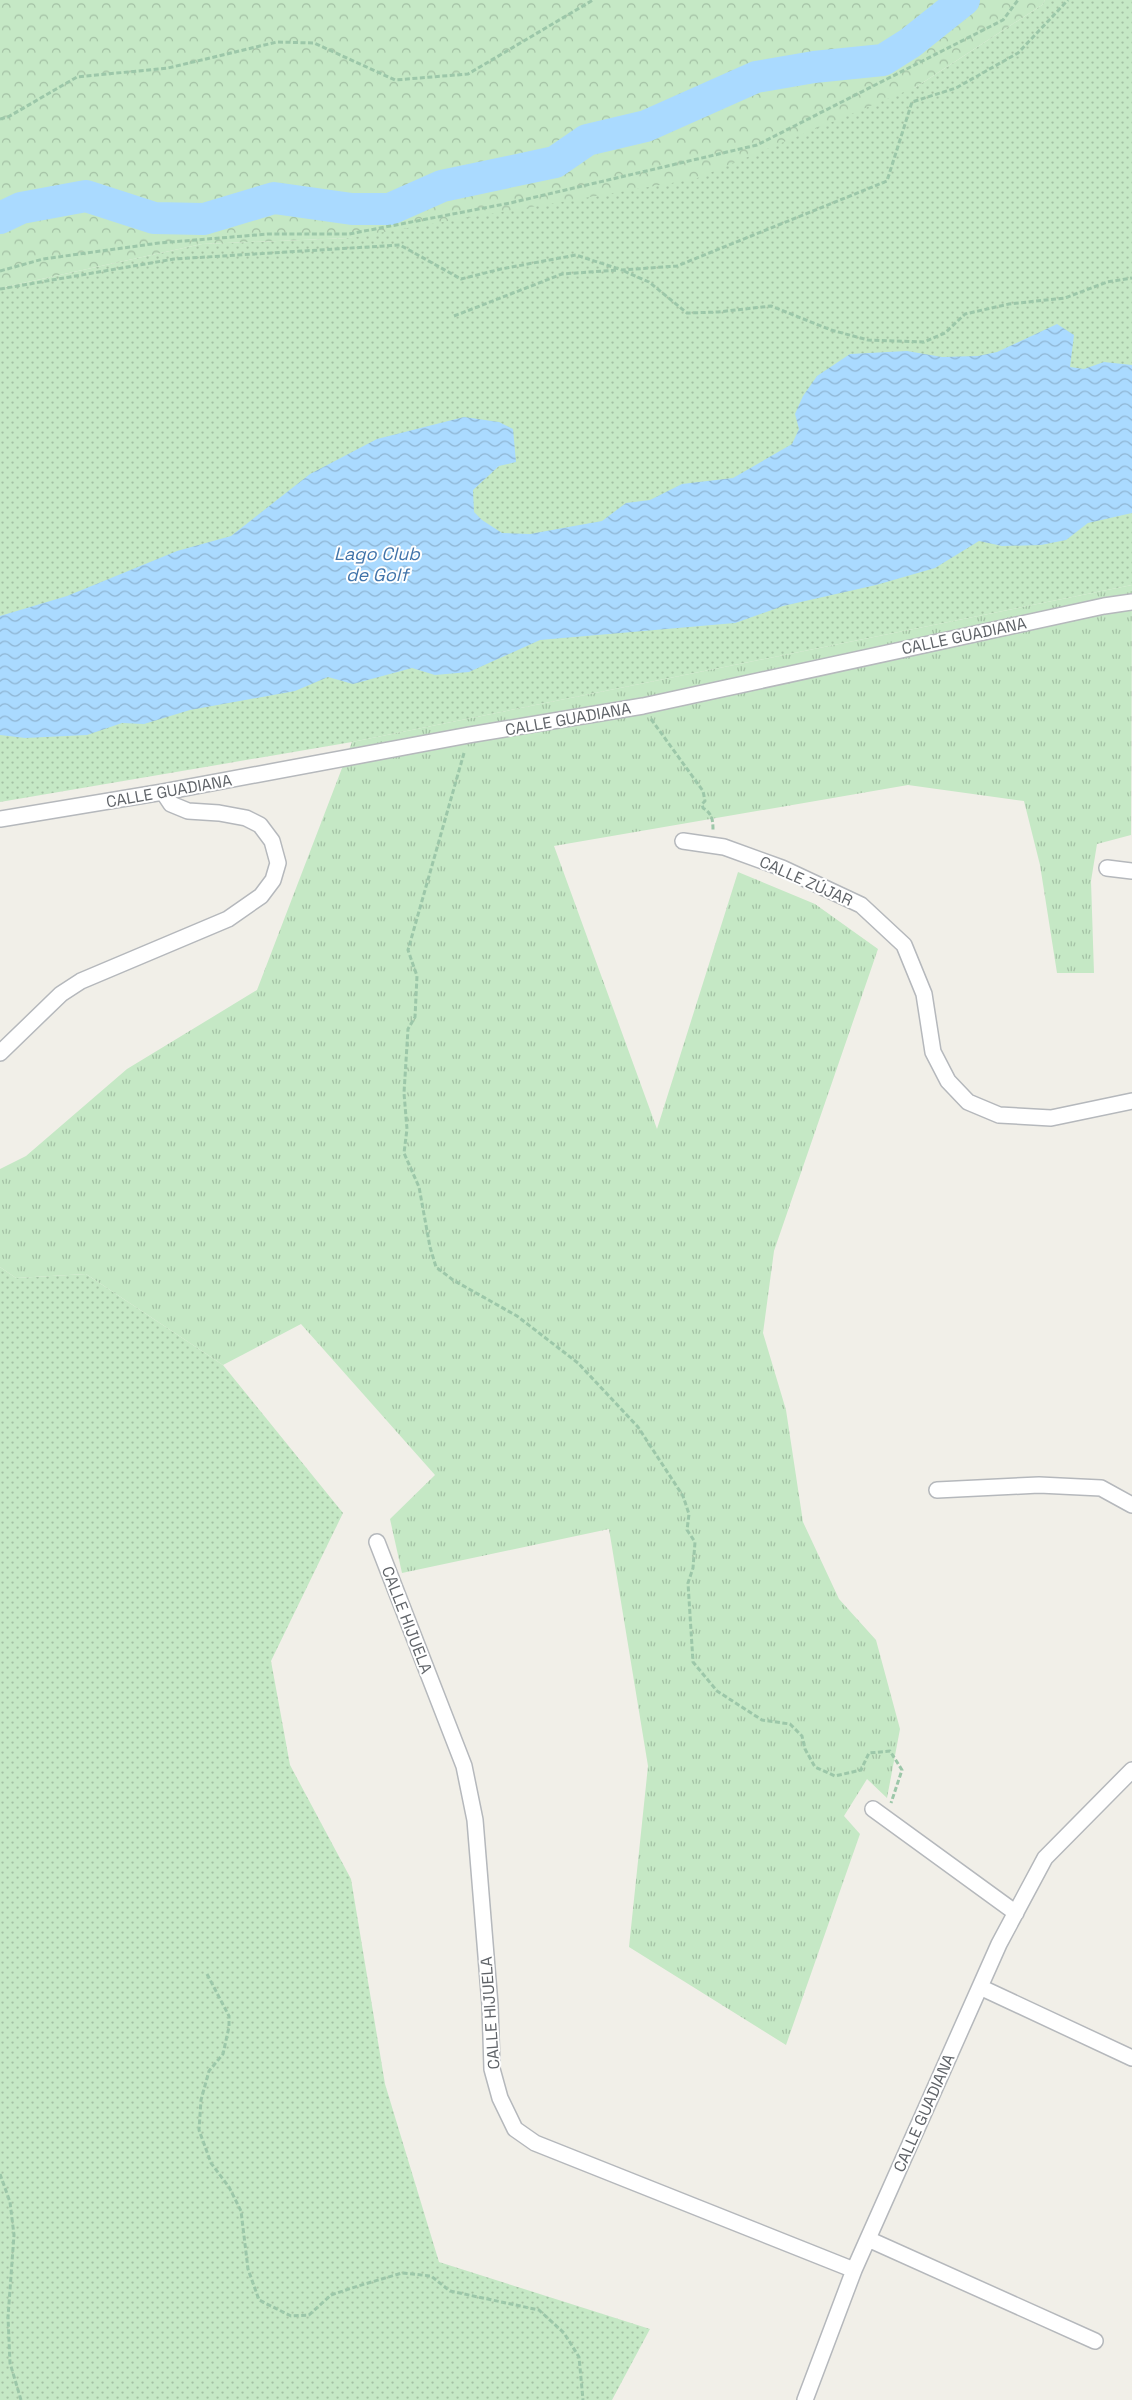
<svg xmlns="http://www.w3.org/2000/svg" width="1132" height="2400" font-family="'Space Grotesk',sans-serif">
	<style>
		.grass { fill: url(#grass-dots) }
		.forest { fill: url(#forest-crowns) }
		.park { fill: url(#park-tufts) }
		.water { fill: url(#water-waves) }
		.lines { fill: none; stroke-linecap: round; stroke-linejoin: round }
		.river { stroke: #aadaff; stroke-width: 32 }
		.street-casing { stroke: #b5b8bc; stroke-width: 18 }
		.path { stroke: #9cc7a9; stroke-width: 3; stroke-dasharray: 5 2.5; stroke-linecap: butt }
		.street { stroke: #fff; stroke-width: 15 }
		.labels { text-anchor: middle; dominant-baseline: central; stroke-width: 4; stroke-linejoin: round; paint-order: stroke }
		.street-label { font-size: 16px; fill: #5f6368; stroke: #fff }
		.water-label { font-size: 18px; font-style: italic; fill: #4174aa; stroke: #fff }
	</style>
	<defs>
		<pattern id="grass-dots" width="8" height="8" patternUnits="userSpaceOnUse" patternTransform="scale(1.25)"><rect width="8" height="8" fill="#c5e8c5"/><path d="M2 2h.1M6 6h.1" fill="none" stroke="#a3c0a4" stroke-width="1.8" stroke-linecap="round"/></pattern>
		<pattern id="forest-crowns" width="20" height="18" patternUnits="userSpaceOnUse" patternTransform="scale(1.25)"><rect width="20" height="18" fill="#c5e8c5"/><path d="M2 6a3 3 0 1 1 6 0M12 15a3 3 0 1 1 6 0" fill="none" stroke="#a3c0a4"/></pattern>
		<pattern id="park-tufts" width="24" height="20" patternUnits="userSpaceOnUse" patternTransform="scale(1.25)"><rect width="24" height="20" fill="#c5e8c5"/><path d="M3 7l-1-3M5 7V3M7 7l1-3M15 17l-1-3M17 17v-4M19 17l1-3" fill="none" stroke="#a3c0a4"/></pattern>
		<pattern id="water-waves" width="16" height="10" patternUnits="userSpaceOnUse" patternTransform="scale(1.25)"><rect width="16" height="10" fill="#aadaff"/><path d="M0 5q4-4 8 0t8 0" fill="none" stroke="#8eb4d2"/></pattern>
	</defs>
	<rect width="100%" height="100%" fill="#f1efe8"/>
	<path class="grass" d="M1045,0H1132V585L352,742L0,802V288L202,244L349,238L916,87L1042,5Z
		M0,1267L16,1278L86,1274L223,1365L343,1513L271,1661L290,1765L351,1879L385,2084L439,2262L650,2329L612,2400H0Z"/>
	<path class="forest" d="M0,0H1045L1042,5L916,87L695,179L349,238L202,244L0,288Z"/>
	<path class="park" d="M1132,585L1131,835L1097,844L1091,881L1094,973H1057L1040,865L1024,801L908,785L554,846L657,1129L738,872L815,904L878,949L774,1251L763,1333L786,1410L803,1522L839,1599L876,1640L900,1729L887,1798L867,1779L844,1816L860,1834L786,2045L629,1947L648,1766L609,1529L402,1573L390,1519L435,1475L301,1324L223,1365L86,1274L16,1278L0,1267V1169L26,1156L127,1069L257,990L352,742Z"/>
	<path class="water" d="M1057,324L1074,335L1070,367L1084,369L1104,362L1132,365V513L1088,523L1066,540L1041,545L1002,546L979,541L935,568L876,585L783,606L735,623L540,640L469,672L435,675L412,668L353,684L328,677L295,691L190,710L144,724L122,723L87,735L25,738L0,735V616L67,596L177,551L231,536L310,474L377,439L464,417L499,422L513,429L516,462L499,466L473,490L474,512L482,520L502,533L530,534L574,526L602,521L626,503L650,500L682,484L733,478L792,444L799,429L795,414L803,396L817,376L850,354L907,351L942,357L978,356L997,352Z"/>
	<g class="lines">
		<path class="river" d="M0,218L21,208L86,196L154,218L204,219L274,198L352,209H390L442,186L555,162L587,140L646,126L756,77L814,67L883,60L910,43L964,0"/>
		<defs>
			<path id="street" d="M0,819L163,792L469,735L643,706L1104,606L1132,602
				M683,841L724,847L782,868L861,905L904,945L924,994L933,1052L948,1081L968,1102L999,1115L1051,1118L1132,1101
				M1107,868L1132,871
				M0,1053L61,994L81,981L228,919L261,896L273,880L278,863L272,841L260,825L246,818L219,813L188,811L171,804L163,792
				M937,1490L1039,1485L1101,1488L1132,1505
				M377,1542L464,1766L475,1820L490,2005L492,2069L500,2098L515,2129L535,2143L854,2270
				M873,1809L1016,1913
				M980,1987L1132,2058
				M868,2239L1095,2341
				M805,2400L854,2270L999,1944L1045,1858L1132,1770"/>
		</defs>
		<use href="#street" class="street-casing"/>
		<path class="path" d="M0,119L8,117L77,77L168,68L277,42L314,43L395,80L468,74L593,0
			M0,271L43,259L159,243L268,234H349L510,203L757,145L1003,20L1018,0
			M624,271L649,282L687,313L718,312L771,306L831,330L868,340L924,342L945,333L965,314L1009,304L1065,298L1107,282L1132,278
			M0,289L174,259L400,245L461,279L501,269L576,255L622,270L677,266L887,181L912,102L956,88L1018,53L1068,0
			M454,316L562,274L618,270
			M651,719L703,791L705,801L702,804L703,808C712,813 713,820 713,830
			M464,753L408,950L417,976L415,1017L408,1029L404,1093L407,1129L404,1153L419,1187L430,1247L436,1267L453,1280L517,1316L578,1363L638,1427L683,1496L689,1514L687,1530L695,1542L693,1568L688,1583L693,1662L717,1691L762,1720L790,1724L802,1736L805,1749L815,1767L835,1776L861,1770L869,1753L890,1751L902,1770L891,1803
			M207,1974L229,2016V2027L223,2054L209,2071L201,2100L199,2130L211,2163L229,2187L241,2211L248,2269L259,2300L291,2316L309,2315L331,2295L358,2286L402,2273L431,2276L450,2291L539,2310L564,2333L579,2357L583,2400
			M0,2174L10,2202L14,2235L8,2317L10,2363L21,2400"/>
		<use href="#street" class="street"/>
	</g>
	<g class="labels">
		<g class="street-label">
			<text transform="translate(964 636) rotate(-12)">CALLE GUADIANA</text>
			<text transform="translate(568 719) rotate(-10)">CALLE GUADIANA</text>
			<text transform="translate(169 791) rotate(-10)">CALLE GUADIANA</text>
			<text transform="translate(806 881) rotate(24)">CALLE ZÚJAR</text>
			<text transform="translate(407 1620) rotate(69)">CALLE HIJUELA</text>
			<text transform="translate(490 2013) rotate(-94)">CALLE HIJUELA</text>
			<text transform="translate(924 2113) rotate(-66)">CALLE GUADIANA</text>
		</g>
		<g class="water-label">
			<text x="377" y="553">Lago Club<tspan x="377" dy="21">de Golf</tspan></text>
		</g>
	</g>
</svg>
